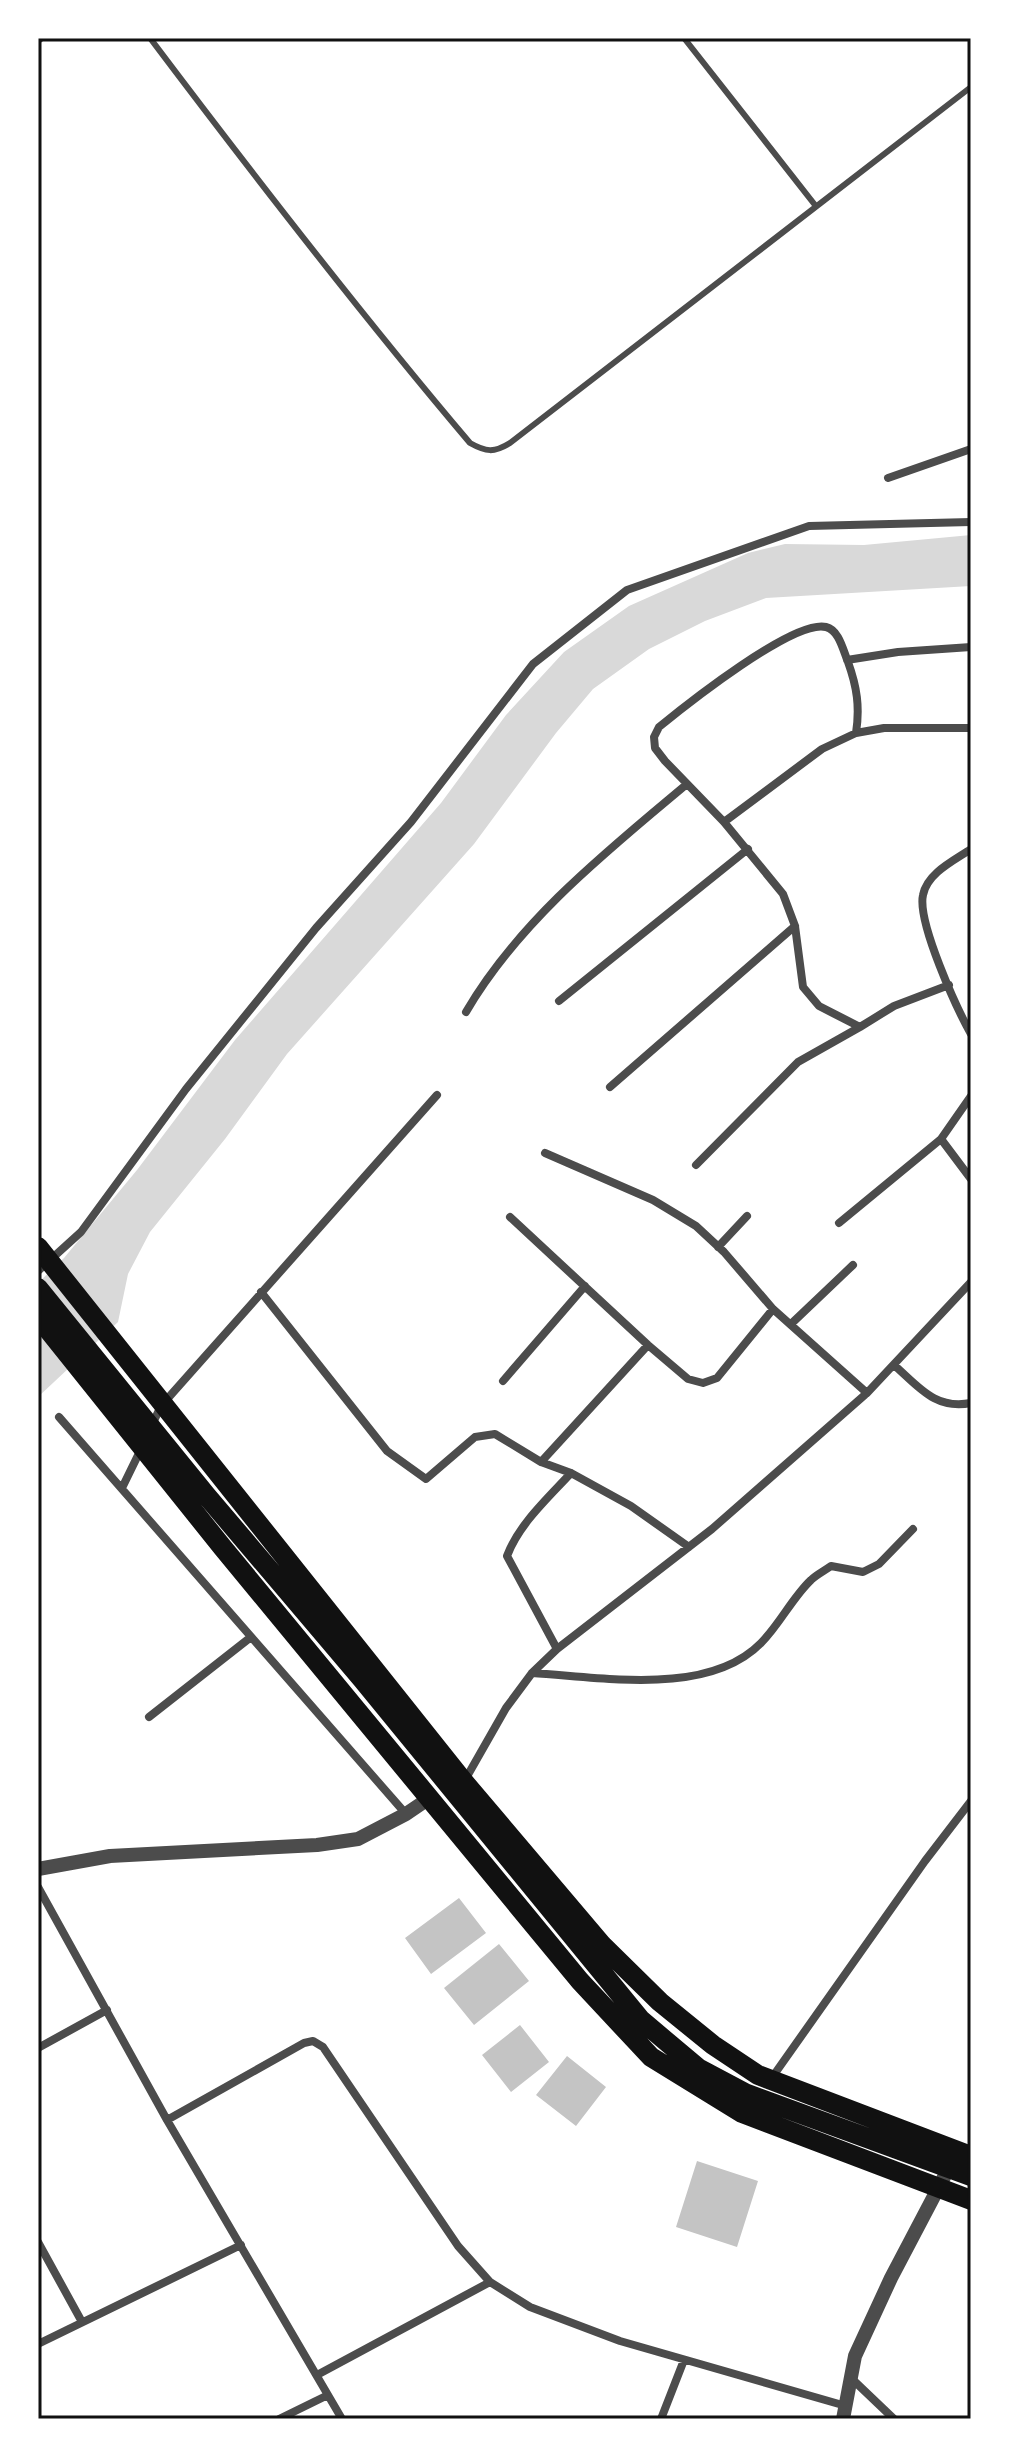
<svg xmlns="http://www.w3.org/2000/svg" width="1009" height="2457" font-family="'Golos Text',sans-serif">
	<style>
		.water { fill: #d9d9d9 }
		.building { fill: #c4c4c4 }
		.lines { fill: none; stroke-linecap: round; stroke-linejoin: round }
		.service { stroke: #4c4c4c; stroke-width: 6 }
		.minor { stroke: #4c4c4c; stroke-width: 8 }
		.tertiary { stroke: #4c4c4c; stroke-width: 14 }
		.trunk { stroke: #111; stroke-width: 20 }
		.neatline { fill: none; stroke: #111; stroke-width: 3 }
	</style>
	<rect width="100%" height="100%" fill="#fff"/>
	<path class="water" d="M971,535V586L766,598L705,621L649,649L593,689L556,733L474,844L287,1054L225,1139L150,1232L128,1274L118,1322L38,1397V1283L64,1258L137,1170L235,1040L441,803L506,715L564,652L629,606L748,553L785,544L864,545Z"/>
	<path class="building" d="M459,1898L486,1933L431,1974L405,1938Z
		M499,1944L529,1981L474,2025L444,1988Z
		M520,2025L549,2062L511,2092L482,2055Z
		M567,2056L606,2087L576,2126L536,2095Z
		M697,2161L758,2181L737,2247L676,2227Z"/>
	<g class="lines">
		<path class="service" d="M150,38C254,176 358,311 470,443C486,452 494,453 510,443L971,87
			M684,38L815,205
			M38,41L42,38"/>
		<path class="minor" d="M888,478L971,449
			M847,660L898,652L971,647
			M856,733C860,707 857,687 848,662C843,650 839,630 826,627C794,619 686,705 659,727L654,737L655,748L665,761L724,822L783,894L795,926L803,987L819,1006L860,1027L894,1006L949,985
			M724,822L822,749L856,733L884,728H971
			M971,849C955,860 927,873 923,895C917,922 957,1009 971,1034
			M559,1001L748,849
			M466,1012C519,921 607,851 687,784
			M610,1087L795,926
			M941,1139L971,1179
			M545,1153L653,1200L696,1226L724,1252L773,1309L867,1393
			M696,1165L798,1062L860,1027
			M510,1217L648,1345L688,1379L703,1383L717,1378L773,1309
			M839,1223L941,1139L971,1096
			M718,1247L747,1216
			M38,1271L81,1232L186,1089L316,928L411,822L533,664L627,590L809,526L971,522
			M261,1292L387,1451L426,1479L475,1437L495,1434L541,1462L571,1473L631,1506L689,1547
			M791,1324L853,1265
			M894,1365C919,1387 935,1410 971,1403
			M503,1381L585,1286
			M59,1417L406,1814
			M151,1427L161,1406L437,1095
			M541,1462L648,1345
			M122,1488L142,1447
			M557,1649L507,1556C519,1524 548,1498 571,1473
			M532,1673C602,1677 708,1697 761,1643C780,1624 792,1598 811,1580C816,1575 824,1571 831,1566L863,1572L879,1564L913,1529
			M149,1717L251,1637
			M465,1780L506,1708L532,1673L557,1649L712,1529L867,1393L971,1282
			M38,1887L167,2120L342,2419
			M38,2048L107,2010
			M771,2079L925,1861L971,1801
			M167,2120L304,2043L313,2041L323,2047L458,2246L490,2282L530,2307L620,2341L846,2406
			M38,2242L82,2322
			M38,2344L241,2245
			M317,2375L490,2282
			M851,2378L894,2419
			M279,2419L328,2395
			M661,2419L684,2360"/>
		<path class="tertiary" d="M38,1869L110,1856L317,1845L358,1839L406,1814L431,1797
			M843,2419L855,2356L891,2278L953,2160"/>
		<path class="trunk" d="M38,1247L464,1782L602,1945L660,2002L713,2045L758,2075L971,2156
			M38,1288L206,1495L362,1679L641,2020L698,2068L747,2094L971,2176
			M38,1317L223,1548L580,1981L651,2057L742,2113L971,2200"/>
	</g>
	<rect width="1009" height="2457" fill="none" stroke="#ffffff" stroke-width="80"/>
	<rect x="40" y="40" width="929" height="2377" class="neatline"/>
</svg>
